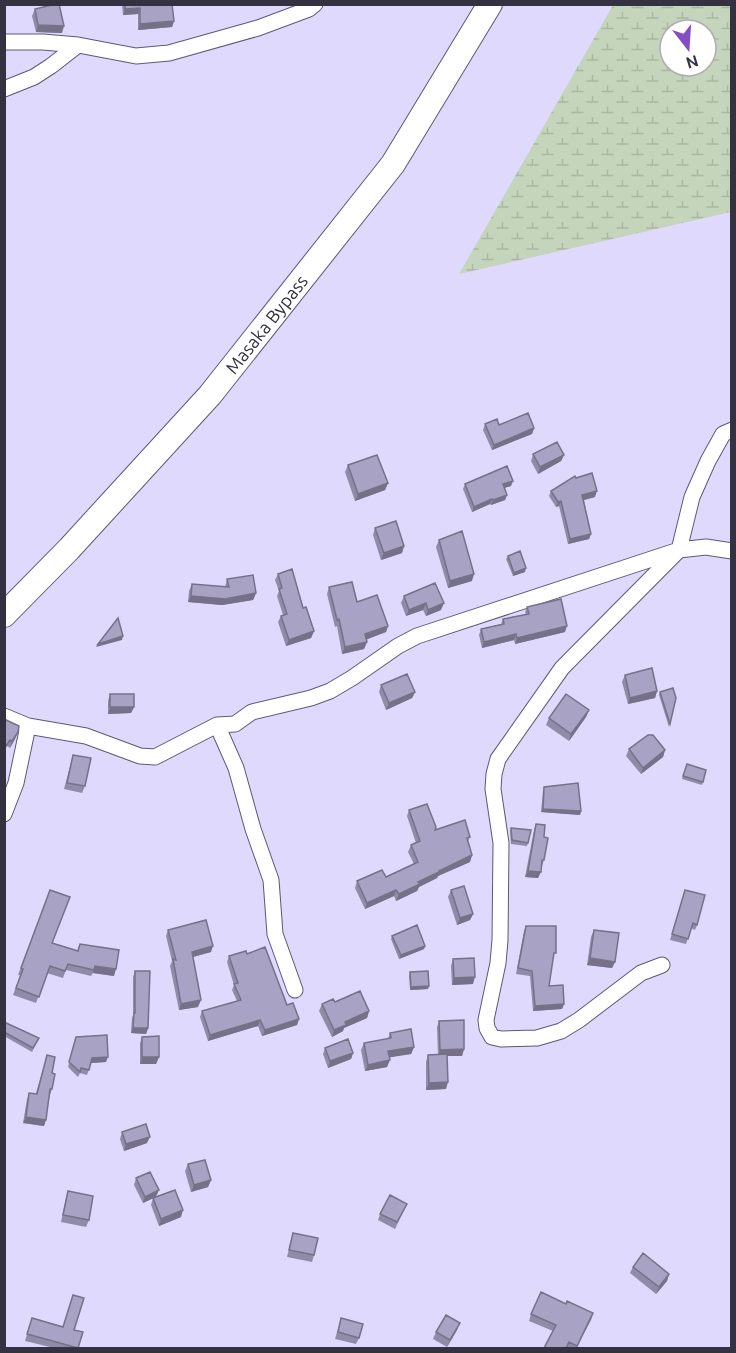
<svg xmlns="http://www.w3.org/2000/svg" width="736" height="1353" font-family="Ubuntu,sans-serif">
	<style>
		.wetland { fill: url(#wetland-marsh); fill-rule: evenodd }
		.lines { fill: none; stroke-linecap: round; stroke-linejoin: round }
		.minor-casing { stroke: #5d5876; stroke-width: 17 }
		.trunk-casing { stroke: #5d5876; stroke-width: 26 }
		.minor { stroke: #fff; stroke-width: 15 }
		.trunk { stroke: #fff; stroke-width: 24 }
		.wall { fill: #908ba9 }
		.shaded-wall { fill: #767189 }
		.building { fill: #a8a2c4; stroke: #767189; stroke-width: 1.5 }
		.labels { text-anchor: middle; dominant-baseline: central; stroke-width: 6; stroke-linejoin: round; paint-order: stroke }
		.street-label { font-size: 18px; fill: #343240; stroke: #fff }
	</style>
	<defs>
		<pattern id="wetland-marsh" width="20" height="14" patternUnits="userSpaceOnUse" patternTransform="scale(1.5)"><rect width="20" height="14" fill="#c5d5bc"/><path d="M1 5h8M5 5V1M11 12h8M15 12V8" fill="none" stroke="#aab7a3"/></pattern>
	</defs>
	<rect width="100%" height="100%" fill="#dfdafd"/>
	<path class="wetland" d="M613,5H731V212L459,274ZM670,30H706V66H670Z"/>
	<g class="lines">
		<defs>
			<path id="minor" d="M4,42H43L78,45
				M4,89L34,77L51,66L78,45L136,56L169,53L258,28L309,9L315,4
				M4,716L28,726L86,736L140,756L155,757L217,725L235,724L252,712L311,698L330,691L352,678L398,646L417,636L679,550L706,547L732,551
				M217,725L236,768L253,829L271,880L275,934L295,990
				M4,814L16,783L28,726
				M662,965L641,973L579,1020L561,1031L537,1038L501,1039L492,1037L487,1028L486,1020L498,963L500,940L501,843L493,789L494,774L498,759L562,668L679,550L692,497L708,461L723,434L732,430"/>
			<g id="trunk">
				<path id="s1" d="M4,615L69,549L210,395L393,164L490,4"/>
			</g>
		</defs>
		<use href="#minor" class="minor-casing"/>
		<use href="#trunk" class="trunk-casing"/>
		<use href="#minor" class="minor"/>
		<use href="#trunk" class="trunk"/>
	</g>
	<path class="wall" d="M122,4H172L174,21L172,27L138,30V14L123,15Z
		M35,9L62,33L36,32L32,16Z
		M485,424L499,425L534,428L532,434L492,450L483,430Z
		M533,454L564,455L561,461L538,474L531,461Z
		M348,465L388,483L385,490L355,501L345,472Z
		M576,478L595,497L584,500L591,534L589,539L568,544L559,506L556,507L549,496L551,491Z
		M465,484L511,486L504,488L507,495L505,500L491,505L490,504L472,512L463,489Z
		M375,528L404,546L402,553L381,560L373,535Z
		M439,540L472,581L448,588L436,547Z
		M508,556L525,572L513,576L506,559Z
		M278,574L303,608L314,631L311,638L286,646L278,622L281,616L283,615L277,596L279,591L275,580Z
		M227,579L256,593L253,600L222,605L188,602L189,591L192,584L225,587Z
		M435,583L441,610L426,616L423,610L406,616L401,603L404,596Z
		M329,587L357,602L388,626L386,632L366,639L367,642L364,649L342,654L337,626L335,627L327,594Z
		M527,607L565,632L515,644L514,640L482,648L479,635L481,629L501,624L503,619L526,614L525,612Z
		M625,675L657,691L655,698L628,704L622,682Z
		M381,685L415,692L412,698L386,710L379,692Z
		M660,692L670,724L669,727L659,695Z
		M110,694L134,707L131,713L108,714V701Z
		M589,710L586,717L569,741L546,725L549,718Z
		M4,719L18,732L15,739L10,748L7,746L4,751Z
		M629,749L665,750L663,757L641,774L626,756Z
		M73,755L85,786L82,793L64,789Z
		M687,764L706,770L702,785L682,779Z
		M544,787L581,811L580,815L541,812L543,791Z
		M409,810L435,830L470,837L468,841L472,855L470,862L438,876L437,878L419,887L417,891L396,901L394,896L365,909L355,888L357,881L386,877L414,864L408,852L411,845L416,843L407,816Z
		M536,824L544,837V860L542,866H541L538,878L525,877L534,830Z
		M511,828L528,843L527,846L511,844L510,831Z
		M50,890L52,943L77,951L80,944L114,976L93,973L91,976L66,970L63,978L47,973L36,1003L13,995L20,975H18Z
		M451,890L473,914L470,920L457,925L448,897Z
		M685,890L697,925L695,930L691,928L686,944L670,940Z
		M526,926L554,959H553L549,986L564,1004L562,1009L533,1011L530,976L516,974L524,931Z
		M168,930L211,952L193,957L198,1007L179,1010L170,966L172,961L166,936Z
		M594,930L615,962L612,968L587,965L591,937Z
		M392,936L425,946L424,949L399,959L391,939Z
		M247,954L299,1019L297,1025L262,1036L258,1026L208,1041L200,1017L202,1011L237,1001L232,990L234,985L227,962L229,956Z
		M453,959L473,984L452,985L451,966Z
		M135,971L148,1028L146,1034L131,1033L132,1018L133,1015V977Z
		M410,972L428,989L410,990L409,976Z
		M335,1002L369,1011L367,1018L344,1028L343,1031L332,1037L319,1011L322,1004Z
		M439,1021L464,1049L462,1056H447L446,1089L426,1090V1062L428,1055H438L437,1027Z
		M4,1022L39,1038L32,1052L4,1036Z
		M390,1033L414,1047L411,1054L389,1057L387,1067L365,1071L361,1050L364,1043L388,1039Z
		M76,1037L106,1062L91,1063L87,1075L80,1073L78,1077L68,1067Z
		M142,1037L159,1057L156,1064H140V1043Z
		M325,1048L353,1053L351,1059L328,1068L323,1054Z
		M47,1055L52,1073V1089L50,1095L44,1126L23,1123L27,1099L29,1093H36Z
		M122,1132L147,1143L124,1151L120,1139Z
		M188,1164L211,1180L208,1187L191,1192L185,1171Z
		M136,1178L156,1197L181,1217L159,1226L151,1205L153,1198L143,1203L134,1185Z
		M68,1191L89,1220L86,1227L61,1222L66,1198Z
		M407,1204L395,1229L378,1220L380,1214Z
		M293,1233L314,1255L312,1262L287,1257Z
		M633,1267L669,1274L667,1281L656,1294L630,1273Z
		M566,1304L593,1313L577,1348H544L553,1331L529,1321L531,1314Z
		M32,1318L83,1332L78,1348H54L25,1341Z
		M341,1318L359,1338L356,1344L335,1339Z
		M457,1330L447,1347L433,1339L436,1332Z"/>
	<path class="shaded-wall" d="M140,8L138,14L123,15L125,9Z
		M174,21L172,27L138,30L140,24Z
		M38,25L64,26L62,33L36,32Z
		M534,428L532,434L492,450L494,445Z
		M564,455L561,461L538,474L540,467Z
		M513,481L511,486L501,489L503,484Z
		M388,483L385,490L355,501L358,494Z
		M597,491L595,497L580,501L582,495Z
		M507,495L505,500L491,505L493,500Z
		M492,499L490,504L472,512L474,507Z
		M561,501L559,506L556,507L558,502Z
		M591,534L589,539L568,544L570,539Z
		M404,546L402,553L381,560L384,553Z
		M526,568L525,572L513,576L514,573Z
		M474,574L472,581L448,588L450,581Z
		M256,593L253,600L222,605L188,602L191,596Z
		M426,603L423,610L406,616L409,610Z
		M444,603L441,610L426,616L428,610Z
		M388,626L386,632L363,641L365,634Z
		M567,626L565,632L515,644L517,638Z
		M314,631L311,638L286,646L289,640Z
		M516,634L514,640L482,648L484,642Z
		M123,636L122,640L96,647L98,644Z
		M367,642L364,649L342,654L345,647Z
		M657,691L655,698L628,704L630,698Z
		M415,692L412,698L386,710L389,703Z
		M110,707H134L131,713L108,714Z
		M589,710L586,717L569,741L571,734Z
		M18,732L15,739L10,748L12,741Z
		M665,750L663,757L641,774L643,768Z
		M543,809L581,811L580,815L541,812Z
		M472,855L470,862L438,876L437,878L419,887L417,891L396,901L399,894L418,882L439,871Z
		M528,871L541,872L538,878L525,877Z
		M396,890L394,896L365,909L367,903Z
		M473,914L470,920L457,925L460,918Z
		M213,946L211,952L189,958L192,952Z
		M425,946L424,949L399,959L401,955Z
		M590,958L615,962L612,968L587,965Z
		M95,966L116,969L114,976L93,973Z
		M475,977L473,984L452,985L454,978Z
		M429,986L428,989L410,990L411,987Z
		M201,1000L198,1007L179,1010L181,1004Z
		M564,1004L562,1009L533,1011L535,1006Z
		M369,1011L367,1018L344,1028L343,1031L332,1037L334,1030L345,1022Z
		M299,1019L297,1025L262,1036L265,1030Z
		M260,1020L258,1026L208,1041L210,1035Z
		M133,1028H148L146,1034L131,1033Z
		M414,1047L411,1054L386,1058L388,1051Z
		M464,1049L462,1056H438L440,1050Z
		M353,1053L351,1059L328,1068L330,1061Z
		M108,1057L106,1062L90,1063L92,1058Z
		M142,1057H159L156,1064H140Z
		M390,1060L387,1067L365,1071L368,1065Z
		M448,1082L446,1089L426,1090L429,1083Z
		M26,1117L46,1120L44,1126L23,1123Z
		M150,1137L147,1143L124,1151L126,1144Z
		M211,1180L208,1187L191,1192L194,1185Z
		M159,1190L156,1197L143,1203L145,1197Z
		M183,1210L181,1217L159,1226L161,1219Z
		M669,1274L667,1281L656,1294L659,1287Z
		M593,1313L591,1320L576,1348L577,1346Z
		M460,1323L457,1330L447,1347L450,1340Z"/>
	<path class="building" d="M56,4H59L64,26L38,25L35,9Z
		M125,4H172L174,21L140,24V8L125,9Z
		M528,413L534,428L494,445L485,424L497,419L499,425Z
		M557,442L564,455L540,467L533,454Z
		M377,455L388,483L358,494L348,465Z
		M507,466L513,481L503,484L507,495L493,500L492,499L474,507L465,484Z
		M592,473L597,491L582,495L591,534L570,539L561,501L558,502L551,491L575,476L576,478Z
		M396,521L404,546L384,553L375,528Z
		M462,531L474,574L450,581L439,540Z
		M520,551L526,568L514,573L508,556Z
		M292,569L303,608L306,607L314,631L289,640L281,616L287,614L279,589L282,588L278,574Z
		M253,575L256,593L225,599L191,596L192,584L229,587L227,579Z
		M352,582L357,602L377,595L388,626L365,634L367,642L345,647L339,619L337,620L329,587Z
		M435,583L444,603L428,610L426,603L409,610L404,596Z
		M561,599L567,626L517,638L516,634L484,642L481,629L504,624L503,619L529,614L527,607Z
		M118,618L123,636L98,644Z
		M652,668L657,691L630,698L625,675Z
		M407,674L415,692L389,703L381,685Z
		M673,688L676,698L670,724L660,692Z
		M110,694H134V707H110Z
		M566,694L589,710L571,734L549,718Z
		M4,719L19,726L18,732L12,741L10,740L4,749Z
		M648,735H653L665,750L643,768L629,749Z
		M73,755L91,758L85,786L67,783Z
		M687,764L706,770L703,782L683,776Z
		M578,783L581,811L543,809L544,787Z
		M427,804L436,827L435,830L465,820L470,837L467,838L472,855L439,871V872L418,882L420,884L399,894L396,890L367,903L357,881L382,870L386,877L418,862L411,845L420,841L409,810Z
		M536,824L545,825L544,837L548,838L544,860H542L541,872L528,871Z
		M511,828L531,830L528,843L512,840Z
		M464,886L473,914L460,918L451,890Z
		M50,890L70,897L52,943L78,951L80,944L119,950L116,969L95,966L94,970L68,964L65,971L50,966L39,997L16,988L23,969L21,968Z
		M685,890L705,895L697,925L693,923L688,939L672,934Z
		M206,920L213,946L192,952L201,1000L181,1004L173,959L176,960L168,930Z
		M417,925L425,946L401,955L392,936Z
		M526,926H556V953H554L549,986L563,985L564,1004L535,1006L532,971L518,968Z
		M594,930L619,933L615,962L590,958Z
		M265,947L287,1005L293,1003L299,1019L265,1030L260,1020L210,1035L202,1011L241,1000L234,984L238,983L229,956L246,951L247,954Z
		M474,958L475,977L454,978L453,959Z
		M135,971H150L148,1028H133L134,1013H135Z
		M428,971L429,986L411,987L410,972Z
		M360,991L369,1011L345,1022L346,1025L334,1030L322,1004L333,999L335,1002Z
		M464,1020V1049L440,1050L439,1021Z
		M4,1022L39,1038L33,1048L4,1032Z
		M411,1029L414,1047L388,1051L390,1060L368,1065L364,1043L391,1038L390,1033Z
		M107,1035L108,1057L92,1058L89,1070L81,1068L80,1072L69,1062L76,1037Z
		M159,1036V1057H142V1037Z
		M348,1039L353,1053L330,1061L325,1048Z
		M447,1054L448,1082L429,1083L428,1055Z
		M47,1055L55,1057L52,1073L55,1074L52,1089H50L46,1120L26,1117L29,1093L37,1094Z
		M146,1124L150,1137L126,1144L122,1132Z
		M205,1160L211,1180L194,1185L188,1164Z
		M150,1172L159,1190L145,1197L136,1178Z
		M175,1190L183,1210L161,1219L153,1198Z
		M68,1191L93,1196L89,1220L63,1215Z
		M390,1195L407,1204L397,1222L380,1214Z
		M293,1233L318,1238L314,1255L289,1250Z
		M643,1253L669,1274L659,1287L633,1267Z
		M541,1292L566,1304L567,1301L593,1313L577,1346L569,1342L566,1348H544L556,1325L531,1314Z
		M73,1295L84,1298L74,1330L83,1332L78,1348L27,1334L32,1318L63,1327Z
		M446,1315L460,1323L450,1340L436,1332Z
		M341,1318L363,1324L359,1338L338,1332Z"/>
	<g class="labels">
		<g class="street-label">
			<text stroke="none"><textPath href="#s1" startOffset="392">Masaka Bypass</textPath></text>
		</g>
	</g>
	<rect width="736" height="1353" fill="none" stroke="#343240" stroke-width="12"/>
	<g transform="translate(688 48) rotate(163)"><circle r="28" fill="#ffffff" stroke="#aeadb3" stroke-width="1.5"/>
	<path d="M0-4.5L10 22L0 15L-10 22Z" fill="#854dc4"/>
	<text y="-9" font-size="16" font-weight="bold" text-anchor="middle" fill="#343240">N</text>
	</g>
</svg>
